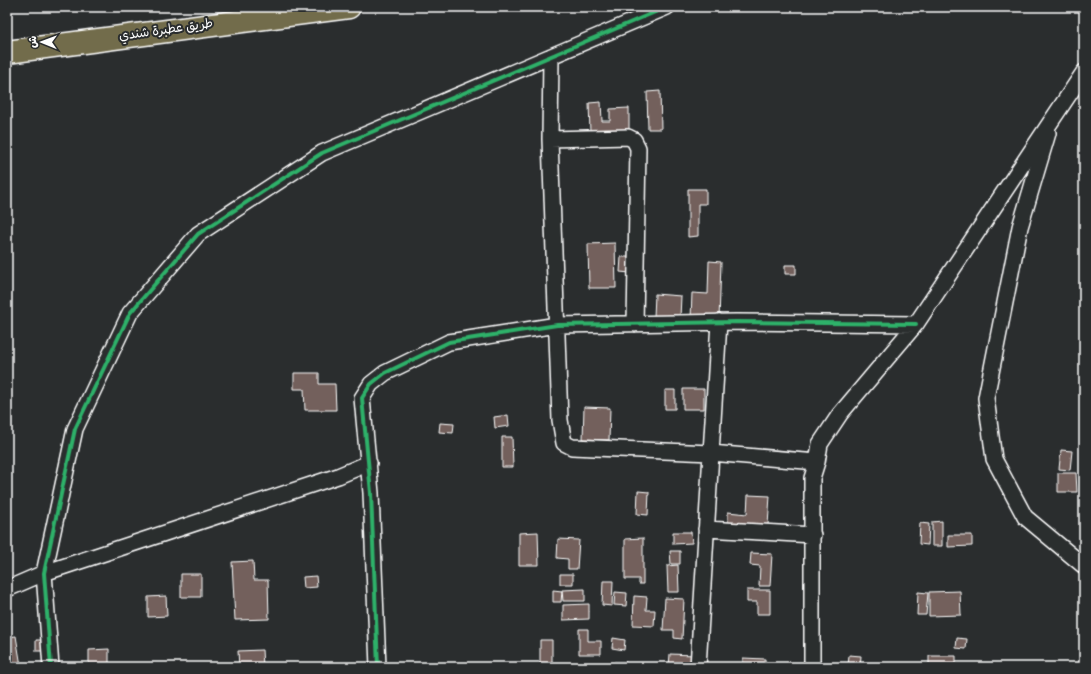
<svg xmlns="http://www.w3.org/2000/svg" width="1091" height="674" font-family="'Indie Flower','Playpen Sans Arabic',sans-serif">
	<style>
		.building { fill: #73615c; stroke: #fff }
		.lines { fill: none; stroke-linecap: round; stroke-linejoin: round }
		.minor-casing { stroke: #fff; stroke-width: 18 }
		.trunk-casing { stroke: #fff; stroke-width: 25 }
		.minor { stroke: #2a2d2e; stroke-width: 15 }
		.trunk { stroke: #726c4b; stroke-width: 22 }
		.cycleway-casing { stroke: #2a2d2e; stroke-width: 6 }
		.cycleway { stroke: #2db169; stroke-width: 4 }
		.labels { text-anchor: middle; dominant-baseline: central; stroke-width: 4; stroke-linejoin: round; paint-order: stroke }
		.street-label { font-size: 13px; fill: #fff; stroke: #2a2d2e }
	</style>
	<rect width="100%" height="100%" fill="#2a2d2e"/>
	<filter id="ink" filterUnits="userSpaceOnUse"><feTurbulence type="fractalNoise" baseFrequency=".025" numOctaves="2"/><feDisplacementMap in="SourceGraphic" scale="8" xChannelSelector="R" yChannelSelector="G"/><feConvolveMatrix kernelMatrix="1 2 1 2 8 2 1 2 1" color-interpolation-filters="sRGB"/></filter>
	<g filter="url(#ink)">
		<path class="building" d="M660,91L661,129H648L647,92Z
			M601,102L602,121H610V109L629,108V131L590,132L589,103Z
			M688,189H706V204H698V236L688,237Z
			M615,243L616,288H589L588,244Z
			M621,257H630V273L620,272Z
			M709,261L721,262L719,320L691,319L692,293L708,294Z
			M785,265H796V274H785Z
			M655,294L681,296L680,318L654,317Z
			M294,373H319V384H335L336,410H305L304,389H294Z
			M683,389H704V409H683Z
			M665,390H675V409H665Z
			M584,407L610,408L609,440L583,439Z
			M508,415L509,426L495,428L494,417Z
			M440,423L454,424L453,433L439,432Z
			M502,437H512L513,467H502Z
			M1061,450L1072,451L1070,470L1059,469Z
			M1058,473H1076L1077,492H1058Z
			M638,491L649,492L648,515L637,514Z
			M748,495L770,496L768,525L728,523V512L747,514Z
			M942,521V546H932V522Z
			M920,523L929,524L928,545L919,544Z
			M538,532L539,565H519V533Z
			M673,532H691L692,543L673,544Z
			M948,535H972V546L948,547Z
			M643,538V584H639V579H625V539Z
			M558,539L579,540L577,569H568V559L557,558Z
			M670,551H680V564H671Z
			M751,553L772,554L770,586H759L760,566L750,565Z
			M253,561L254,580H268L269,619L235,620L232,562Z
			M678,565L679,592H668L667,566Z
			M181,574H201V597H181Z
			M560,574H573V584H560Z
			M316,576L317,587L304,588L303,577Z
			M603,581H613L612,606L602,605Z
			M585,589V601H563L562,590Z
			M553,590L562,591L561,602H553Z
			M747,590H770V614H757V602H747Z
			M960,591L961,615L929,616V592Z
			M615,592L627,593L626,606L614,605Z
			M918,592L928,593L926,615H917Z
			M166,596L167,616L148,617V597Z
			M634,596L647,597L646,610H655L654,626L633,625Z
			M665,598L684,599L682,639L674,638V630H663Z
			M589,604V619L563,620V605Z
			M579,629H588V641H601V654H579Z
			M16,636L21,666L7,667V637Z
			M613,638L625,640L624,650L612,648Z
			M957,638L967,639L966,649L956,648Z
			M36,640H44L45,651H36Z
			M540,640H552V667H540Z
			M109,649V667H89V650Z
			M262,650L263,667H239L238,651Z
			M670,654L694,655L693,667H669Z
			M849,655L861,656L860,667H848Z
			M929,656H956V667H929Z
			M743,658L765,659V667H743Z
			M614,662H626V667H613Z"/>
		<g class="lines">
			<defs>
				<path id="minor" d="M551,56L550,139L560,420L564,443L572,447L711,453L817,462
					M1048,133L1020,227L986,398L994,459L1025,517L1084,566
					M550,139L628,137L634,140L638,148L635,324
					M706,529L813,535
					M7,589L44,573L338,476L369,463
					M51,667L44,573L75,429L130,313L198,234L322,153L667,7
					M378,667L371,493L362,398L371,384L385,373L449,342L557,325L736,322L916,324
					M698,667L719,322
					M812,667V478L817,462L820,444L840,414L916,324L1084,72"/>
				<path id="trunk" d="M7,52L349,7"/>
			</defs>
			<use href="#minor" class="minor-casing"/>
			<use href="#trunk" class="trunk-casing"/>
			<use href="#minor" class="minor"/>
			<use href="#trunk" class="trunk"/>
			<defs>
				<path id="cycleway" d="M51,667L44,573L75,429L130,313L198,234L322,153L667,7
					M378,667L371,493L362,398L371,384L385,373L449,342L557,325L736,322L916,324"/>
			</defs>
			<use href="#cycleway" class="cycleway-casing"/>
			<use href="#cycleway" class="cycleway"/>
		</g>
	</g>
	<g class="labels">
		<g class="street-label">
			<text transform="translate(166 30) rotate(-8)">طريق عطبرة شندي</text>
		</g>
	</g>
	<rect width="1091" height="674" fill="none" stroke="#2a2d2e" stroke-width="24"/>
	<rect x="12" y="12" width="1067" height="650" fill="none" stroke="#fff" stroke-width="1.5" filter="url(#ink)"/>
	<g transform="translate(42 42) rotate(271)" stroke="#2a2d2e" stroke-width="3" paint-order="stroke">
	<path d="M0-3L7 15L0 10L-7 15Z" fill="#ffffff"/>
	<text y="-6" font-size="11" font-weight="bold" text-anchor="middle" fill="#ffffff">ش</text>
	</g>
</svg>
